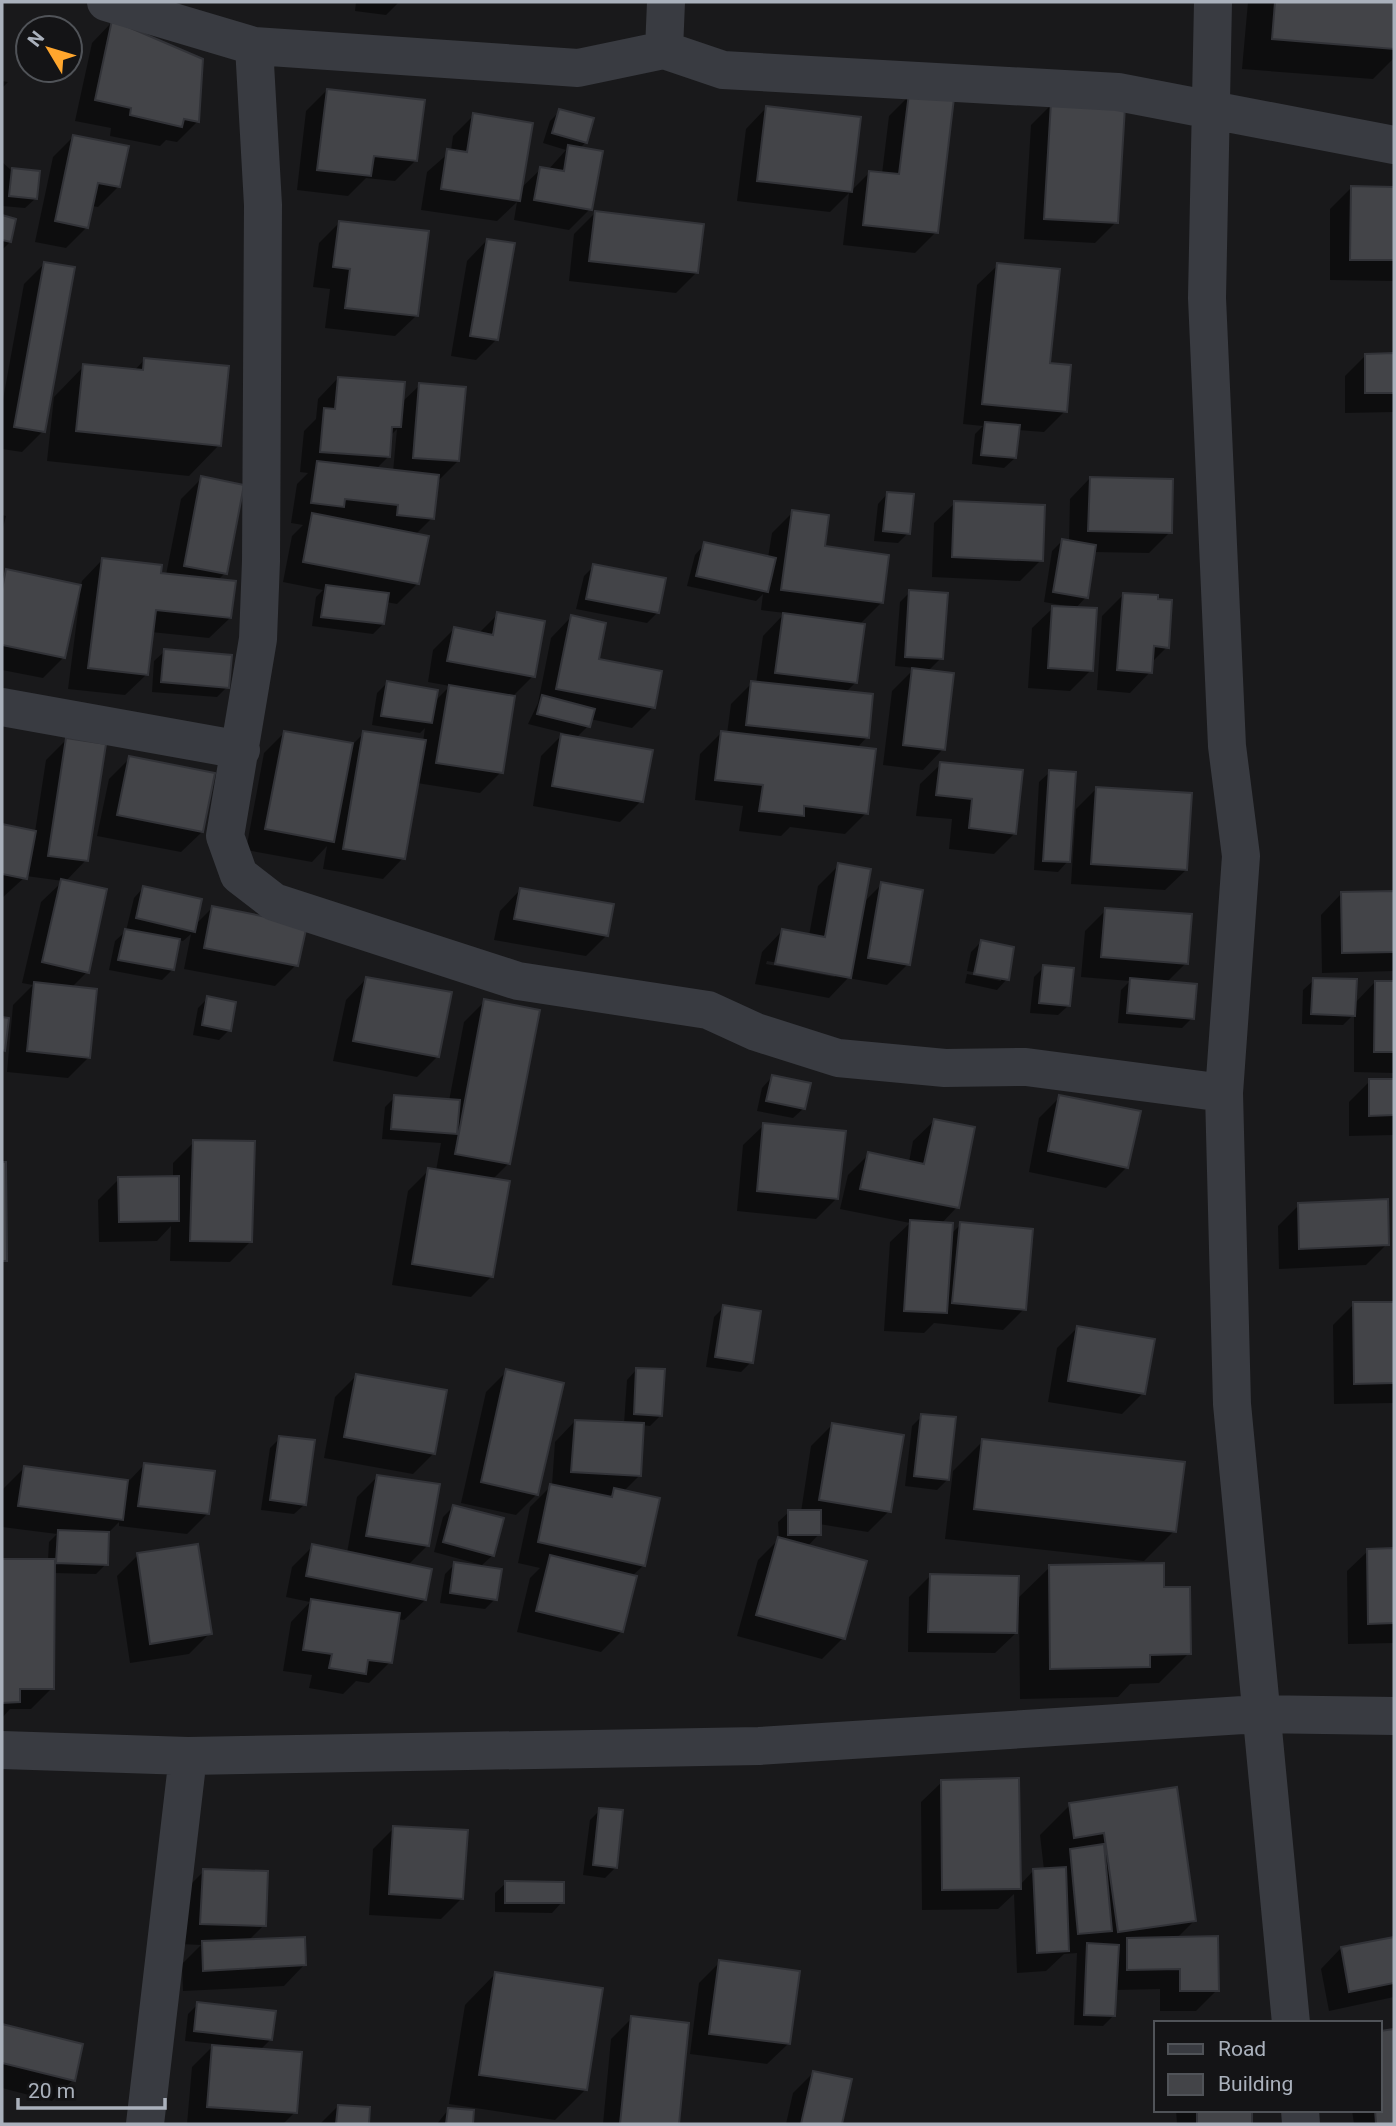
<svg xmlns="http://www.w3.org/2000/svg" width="1396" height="2126" font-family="Roboto,sans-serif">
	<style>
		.shadow { fill: #0007; fill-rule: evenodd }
		.building { fill: #434448; stroke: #323338; stroke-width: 2 }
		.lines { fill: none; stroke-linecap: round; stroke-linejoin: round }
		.minor { stroke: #393b41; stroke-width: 38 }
	</style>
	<rect width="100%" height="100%" fill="#19191b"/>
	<path class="shadow" d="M356,2H399L386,15L355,11Z
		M1248,2H1394V58L1373,79L1242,69Z
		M112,22L198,121L177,142L166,140L160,146L110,136L111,128L75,121L92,43Z
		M2,81L8,82L2,88Z
		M327,90L415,161L395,181L366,178L348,196L297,190L306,111Z
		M910,95L936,232L915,253L843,245L849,193L830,212L737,201L746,129L766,108L850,192L869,173L882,174L889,116Z
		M1052,104L1116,222L1095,243L1024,239L1031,125Z
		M560,111L592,119L585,143L580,148L590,209L569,230L514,220L517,202L497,221L421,210L427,172L451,151L453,136L474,115L520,189L541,169L548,170L566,150L543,143L550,121Z
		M73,137L119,186L98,207L92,206L87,227L66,248L35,242L53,157Z
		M2,162L11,170L38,172L36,198L25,208L2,206Z
		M1351,188L1394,189V281L1330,280V209Z
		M595,213L697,272L676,293L569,281L574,234Z
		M2,217L14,220L10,242L2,250Z
		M339,223L416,316L395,336L325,328L330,289L313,287L319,243Z
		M487,240L497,339L476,360L451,356L467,261Z
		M45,263L43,431L22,452L2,449V405L24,284Z
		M998,265L1048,365L1065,411L1044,432L1018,430L1015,458L1004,468L972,464L975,434L983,426L963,424L977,285Z
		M1366,355H1394V412L1345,413V376Z
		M145,359L219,445L189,476L47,461L54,397L84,366L134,371Z
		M338,378L401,403L420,385L458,461L437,482L432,518L415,535L418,583L397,604L386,602L383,624L373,634L312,626L316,597L323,590L283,582L292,536L303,525L291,523L297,484L308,473L300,472L304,431L316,419L318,399ZM397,429L393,472L375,470L389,456L390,436Z
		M202,478L225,573L217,581L230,618L209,638L151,632L146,675L125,695L68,689L80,596L77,595L63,658L43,678L2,670V576L6,571L81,586L82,581L102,560L166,575L181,499Z
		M1090,478L1170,532L1149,553L1094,552L1086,597L1075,609L1091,670L1070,691L1028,688L1032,628L1053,608H1066V606L1044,602L1052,551L1062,541L1069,542L1070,499Z
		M888,493L908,533L898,543L874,541L878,504Z
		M955,503L1041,560L1020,581L932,577L934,523Z
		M793,512L823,548L881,603L859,625L855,683L845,693L867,737L856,749L866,813L845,834L790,827L781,836L739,831L743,806L695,800L700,754L721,733L727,734L731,704L752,683L756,684L763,636L785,613L761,610L763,594L756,601L687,586L695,555L705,544L768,558L772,533Z
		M2,515L6,516L2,532Z
		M594,566L658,612L647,623L576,609L584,576Z
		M910,592L941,658L928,671L943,749L923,770L883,765L892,691L915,668L895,666L900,602Z
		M1123,595L1156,601L1167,647L1151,663L1150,672L1130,693L1097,690L1102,616Z
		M498,614L533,676L513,696L501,772L480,793L417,783L403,858L383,879L323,869L327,846L312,862L246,850L264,753L285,732L352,745L364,733L423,742L425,728L420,733L372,725L377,693L387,683L434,702L450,686L428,682L433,650L454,629L478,634Z
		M571,617L597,660L653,707L632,728L590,719L588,726L576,738L641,801L620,822L533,806L541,756L564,733L528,724L538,703L551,638Z
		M165,651L227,687L217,697L152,692L154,661Z
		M67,739L86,860L65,882L87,972L71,988L89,1057L68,1078L7,1072L13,1005L33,985L22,983L41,902L63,881L26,876L2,898V826L35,832L46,760Z
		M130,758L202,832L181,852L97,836L109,779Z
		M941,764L1015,833L994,854L949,849L952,819L916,816L920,784Z
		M1050,772L1068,861L1058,872L1034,870L1039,782Z
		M1097,788L1186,870L1165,890L1071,884L1076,809Z
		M839,865L863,903L882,884L908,964L887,985L848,978L829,998L755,984L762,952L782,931L809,936L818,886ZM767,961L835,973V977L766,964Z
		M144,887L194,926L212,908L296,965L275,986L184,969L191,934L183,941L178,940L172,970L162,980L109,970L115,941L126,931L134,898Z
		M520,890L607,935L586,956L494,940L500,911Z
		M1394,893V971L1322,973L1321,915L1341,894Z
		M1106,910L1186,963L1166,983L1192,1018L1182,1028L1118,1023L1121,990L1130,981L1081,977L1085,931Z
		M981,942L1007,979L997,990L965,983L967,974L1001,981V977L967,971L971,952Z
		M1044,967L1069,1005L1058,1015L1030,1013L1034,977Z
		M366,979L438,1056L417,1077L333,1061L346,1000Z
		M1314,980L1354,1004L1375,982L1394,983V1073L1354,1072V1014L1343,1025L1302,1024L1303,990Z
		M208,998L229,1030L219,1040L193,1035L198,1008Z
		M485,1001L509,1163L492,1180L491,1277L471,1297L392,1285L408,1191L429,1170L436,1171L441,1143L382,1139L385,1107L395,1097L449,1101L464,1022Z
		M772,1077L804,1108L793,1118L757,1111L762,1088Z
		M1370,1081H1394V1135L1349,1136V1102Z
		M1060,1097L1127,1167L1106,1188L1029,1172L1039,1118Z
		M934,1121L957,1207L941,1224L951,1234L961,1224L1024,1309L1003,1330L934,1323L924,1333L884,1331L890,1242L910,1223L840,1209L848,1175L869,1154L909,1162L913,1141Z
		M764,1125L837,1198L816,1219L737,1211L743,1145Z
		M194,1142L251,1241L230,1262L170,1261L171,1226L157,1241L99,1242L98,1200L119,1179L173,1178V1163Z
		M2,1164L5,1260L2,1263Z
		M1299,1205L1387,1244L1366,1265L1279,1269L1278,1226Z
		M1354,1304H1394V1403L1334,1404L1333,1325Z
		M724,1307L751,1362L741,1372L706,1367L714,1317Z
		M1078,1327L1143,1393L1122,1414L1048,1402L1057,1348Z
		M637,1369L660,1416L650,1426L642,1425L639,1476L623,1492L644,1565L632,1576L622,1631L601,1652L517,1632L530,1578L540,1568L518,1563L530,1507L552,1485L555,1442L575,1421L624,1424L627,1380Z
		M507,1371L537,1494L516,1515L461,1503L486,1392Z
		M356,1376L434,1453L413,1474L324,1458L335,1397Z
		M922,1416L948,1479L937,1490L905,1486L912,1426Z
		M832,1425L889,1511L868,1532L819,1524V1534L807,1547L843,1638L822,1659L737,1636L758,1560L779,1539L778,1522L789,1512H801L811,1446Z
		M280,1438L305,1504L294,1514L261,1510L270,1448Z
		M983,1441L1174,1531L1144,1561L945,1539L953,1471Z
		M144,1465L208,1513L187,1534L119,1526V1522L108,1533L106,1564L96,1574L53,1573L52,1688L31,1709H10L2,1718V1560H48L49,1542L57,1534L2,1527L3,1489L24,1468L128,1482Z
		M378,1476L428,1545L407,1566L425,1600L404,1620L397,1619L390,1662L369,1683L356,1681L343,1694L309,1688L312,1675L283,1671L291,1622L310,1602L286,1597L292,1567L313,1546L347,1553L357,1497Z
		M453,1507L493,1555L482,1565L434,1552L443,1517Z
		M1394,1550V1643L1348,1644L1347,1571L1368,1551Z
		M138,1555L210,1633L189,1654L130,1663L117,1576Z
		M455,1564L495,1599L485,1609L440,1603L445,1574Z
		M1050,1567L1162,1589L1189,1653L1159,1683L1130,1684L1118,1697L1020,1699L1019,1609H1016V1633L995,1653L908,1652L909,1597L930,1576L1016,1600Z
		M942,1782L1019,1886L1034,1870H1044L1040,1835L1070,1805L1175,1789L1194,1921L1176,1939L1217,1990L1196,2011H1160V1989L1115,1990L1114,2015L1103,2026L1074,2025L1077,1953L1064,1954L1046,1971L1017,1973L1014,1894L998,1909L922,1910L921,1802Z
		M600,1810L616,1867L605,1878L583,1875L590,1820Z
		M394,1828L462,1898L441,1919L369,1915L373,1849Z
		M204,1871L264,1925L248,1941L304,1965L284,1986L183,1991L182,1964L201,1945L180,1944L183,1892Z
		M506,1883L562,1902L552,1913L495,1912V1893Z
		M1394,1939V1997L1329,2011L1321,1969L1341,1948Z
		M720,1962L788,2044L767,2064L690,2054L699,1983Z
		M495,1974L586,2089L555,2120L449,2104L465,2005Z
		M198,2004L271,2039L260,2050L295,2112L283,2124H187L192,2067L215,2044L185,2041L188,2014Z
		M632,2018L688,2024L677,2124H603L611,2039Z
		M2,2026L81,2045L73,2080L52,2101L2,2088Z
		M1394,2031V2124H1354L1352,2110H1380V2033Z
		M813,2073L850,2080L841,2124H786L793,2093Z
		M338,2106L369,2109L367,2124H320Z
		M448,2110L472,2112L471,2124H437Z
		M1176,2110H1250V2124H1177Z"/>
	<path class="building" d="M1275,2H1394V49L1272,39Z
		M112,20L203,59L199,122L184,119L182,127L130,115L131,108L95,100Z
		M327,89L425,100L417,161L374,156L371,176L317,170Z
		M909,93L954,98L938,233L863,225L869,171L899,174Z
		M1051,102L1125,107L1118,223L1044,219Z
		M766,106L861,117L852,192L757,181Z
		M559,109L594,118L587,143L552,133Z
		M473,113L533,123L520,201L441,189L447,149L467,152Z
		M73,135L129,146L120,187L98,183L88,228L55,221Z
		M568,145L603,151L592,210L534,200L540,167L564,171Z
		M12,168L40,171L37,199L9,196Z
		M1351,186L1394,187V260H1350Z
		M595,211L704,224L698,273L589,261Z
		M2,215L16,219L11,242L2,240Z
		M339,221L429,231L418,316L345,308L350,269L333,267Z
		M487,239L515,243L498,340L470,336Z
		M44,262L75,267L45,432L14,427Z
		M997,263L1060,269L1050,363L1071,365L1067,412L982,404Z
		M1394,353V393H1365V354Z
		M144,358L229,366L221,446L76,431L83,364L143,370Z
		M338,377L405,382L401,427H392L390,457L320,452L324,408L335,409Z
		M419,383L466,387L459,461L413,458Z
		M985,422L1020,425L1016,458L981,455Z
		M317,461L439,475L434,519L397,515L398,505L345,499L344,507L311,503Z
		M201,476L244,485L227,574L184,566Z
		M1090,477L1173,479L1172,533L1088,531Z
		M887,492L914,494L910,534L883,531Z
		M954,501L1045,505L1043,561L952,557Z
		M792,510L829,515L825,546L889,555L883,603L781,590Z
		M312,513L429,536L419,584L303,562Z
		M1062,539L1096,545L1088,598L1053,592Z
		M704,542L776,558L768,592L696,576Z
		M102,558L162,565L161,573L236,581L231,618L156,610L148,675L88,668Z
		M593,564L666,578L659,613L586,599Z
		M6,569L81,585L65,658L2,645V589Z
		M326,585L389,593L384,624L321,617Z
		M909,590L948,593L943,659L905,657Z
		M1123,593L1158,595V599L1172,600L1169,648L1154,646L1152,673L1117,670Z
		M1052,606L1097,608L1093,671L1048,668Z
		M497,612L545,621L535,677L447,661L454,627L493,635Z
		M783,613L865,624L857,683L775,673Z
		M571,615L606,623L599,659L662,671L655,708L556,689Z
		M164,649L232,655L229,688L161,682Z
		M912,668L954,673L945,750L903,745Z
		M387,681L438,690L432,723L381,716Z
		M751,681L873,694L869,738L746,725Z
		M449,685L515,696L503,773L436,763Z
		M542,695L595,709L590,727L537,714Z
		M284,731L353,743L334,842L265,829Z
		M363,731L426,740L405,859L343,849Z
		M721,731L876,749L868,814L804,806V816L759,811L763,785L715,780Z
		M561,734L653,750L643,802L552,786Z
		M66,738L106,744L88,861L48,856Z
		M129,756L215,773L203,832L117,815Z
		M940,762L1023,770L1016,834L969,828L972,799L936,795Z
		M1049,770L1076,772L1070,862L1043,861Z
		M1096,787L1192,793L1187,870L1091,864Z
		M2,824L36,831L27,879L2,874Z
		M838,863L871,869L851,978L775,964L782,929L825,937Z
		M61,879L107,889L89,973L42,962Z
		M881,882L923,890L910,965L868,958Z
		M143,886L202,899L195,932L136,918Z
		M520,888L614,904L608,936L514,919Z
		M1394,891V952L1342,953L1341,892Z
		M212,906L307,925L298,966L204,948Z
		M1105,908L1192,914L1188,964L1101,957Z
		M125,929L180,939L174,970L118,960Z
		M981,940L1014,947L1009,980L974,974Z
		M1043,965L1074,968L1070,1006L1039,1003Z
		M366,977L452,992L439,1057L353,1041Z
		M1130,978L1197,984L1194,1019L1127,1013Z
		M1313,978L1357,979L1355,1016L1311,1014Z
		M1375,981H1394V1052H1374Z
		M34,982L97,989L90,1058L27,1051Z
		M207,996L236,1002L231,1031L202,1025Z
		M484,999L540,1010L510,1164L455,1154Z
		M2,1017L9,1018L5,1051L2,1050Z
		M772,1075L811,1083L805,1109L766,1101Z
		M1369,1079H1394V1115L1369,1116Z
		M394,1095L460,1100L457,1134L391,1129Z
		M1059,1095L1141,1111L1128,1168L1048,1151Z
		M934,1119L975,1127L959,1208L860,1189L868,1152L924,1164Z
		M763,1123L846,1131L838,1199L757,1191Z
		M193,1140L255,1141L252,1242L190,1241Z
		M2,1162H6L7,1261H2Z
		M428,1168L510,1181L493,1277L412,1264Z
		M179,1176V1221L119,1222L118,1177Z
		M1388,1199L1389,1245L1299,1249L1298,1203Z
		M910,1220L953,1223L947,1313L904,1311Z
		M960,1222L1033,1229L1026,1310L952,1303Z
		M1353,1302H1394V1383L1354,1384Z
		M723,1305L761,1311L753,1363L715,1357Z
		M1077,1326L1155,1339L1145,1394L1068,1381Z
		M636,1368L665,1369L662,1416L634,1414Z
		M506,1369L564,1383L538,1495L481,1482Z
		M356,1374L447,1390L435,1454L344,1437Z
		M921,1414L956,1417L949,1480L914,1476Z
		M575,1420L644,1423L641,1476L571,1472Z
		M832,1423L904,1435L891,1512L819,1500Z
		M279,1436L315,1440L306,1505L270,1500Z
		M982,1439L1185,1462L1176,1532L974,1509Z
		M144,1463L215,1471L209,1514L138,1506Z
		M24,1466L128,1480L123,1520L18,1506Z
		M377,1475L440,1484L429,1546L366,1536Z
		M550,1484L612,1497L614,1488L660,1498L645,1566L538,1542Z
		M453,1505L504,1518L494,1556L443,1542Z
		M788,1510H821V1535H788Z
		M58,1530L109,1532L108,1565L56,1563Z
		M778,1537L867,1561L845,1639L756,1615Z
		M198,1544L212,1634L150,1644L137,1553Z
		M312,1544L432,1569L426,1600L306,1576Z
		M1394,1548V1623L1368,1624L1367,1549Z
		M550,1555L637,1576L623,1632L536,1611Z
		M2,1559H55L54,1689H20V1702L2,1703Z
		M454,1562L502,1569L497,1600L450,1593Z
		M1164,1563V1587H1190L1191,1654L1150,1655V1667L1050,1669L1049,1565Z
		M930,1574L1019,1576L1017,1633L928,1632Z
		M311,1599L400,1613L392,1663L368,1660L366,1674L329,1668L332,1654L303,1650Z
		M1019,1778L1021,1889L942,1890L941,1780Z
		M1177,1787L1196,1921L1118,1932L1104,1833L1074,1838L1069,1803Z
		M599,1808L623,1810L617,1868L593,1865Z
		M393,1826L468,1830L463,1899L389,1894Z
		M1104,1844L1112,1931L1078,1934L1070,1849Z
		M1066,1867L1069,1951L1037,1953L1033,1869Z
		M203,1869L268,1871L266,1926L200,1924Z
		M505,1881L564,1882V1903H505Z
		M1218,1936L1219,1991H1180V1969L1127,1970V1938Z
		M305,1937L306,1965L203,1971L202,1941Z
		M1394,1937V1983L1349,1992L1341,1947Z
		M1087,1943L1119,1945L1115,2016L1084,2015Z
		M719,1960L800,1971L790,2044L709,2034Z
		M495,1972L603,1988L587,2090L479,2075Z
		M197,2002L276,2011L272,2040L194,2031Z
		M631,2016L689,2023L679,2124H620Z
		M2,2024L83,2044L75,2081L2,2063Z
		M1394,2029V2124H1376L1375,2110H1380V2031Z
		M212,2045L302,2052L297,2113L207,2107Z
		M813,2071L852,2079L842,2124H801Z
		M338,2105L370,2107L369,2124H336Z
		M448,2108L474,2110L473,2124H446Z
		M1197,2110H1252V2124H1197Z"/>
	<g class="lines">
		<path class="minor" d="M106,2L254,46L578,68L664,50L723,70L1118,92L1394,145
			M1213,2L1207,298L1227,746L1241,856L1224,1093L1232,1404L1291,2023
			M254,46L263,205L261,561L258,639L225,836L239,875L274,902L518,981L708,1010L756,1032L838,1058L945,1068L1026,1067L1224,1093
			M664,50L666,2
			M2,707L241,750
			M2,1750L188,1756L759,1746L1259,1714L1394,1716
			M1300,2110L1301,2124
			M145,2124L188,1756"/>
	</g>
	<rect width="1396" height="2126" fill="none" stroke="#aab1bc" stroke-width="7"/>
	<rect x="1154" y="2021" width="228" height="91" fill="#141416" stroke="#505358" stroke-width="2"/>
	<rect x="1168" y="2044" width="35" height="10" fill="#393b41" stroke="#505358" stroke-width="2"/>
	<text x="1218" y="2056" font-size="21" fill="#aab1bc">Road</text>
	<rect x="1168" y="2074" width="35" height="21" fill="#434448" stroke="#505358" stroke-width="2"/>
	<text x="1218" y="2091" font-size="21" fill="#aab1bc">Building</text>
	<g transform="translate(49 49) rotate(308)"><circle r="33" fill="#141416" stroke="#505358" stroke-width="2"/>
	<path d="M0-5L12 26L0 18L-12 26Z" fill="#ffa62d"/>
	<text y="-10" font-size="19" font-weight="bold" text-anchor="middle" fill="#aab1bc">N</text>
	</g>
	<path d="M18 2098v10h147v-10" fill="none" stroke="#aab1bc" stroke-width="3.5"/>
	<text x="28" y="2098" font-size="21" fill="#aab1bc" stroke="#141416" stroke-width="5" paint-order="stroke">20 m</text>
</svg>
